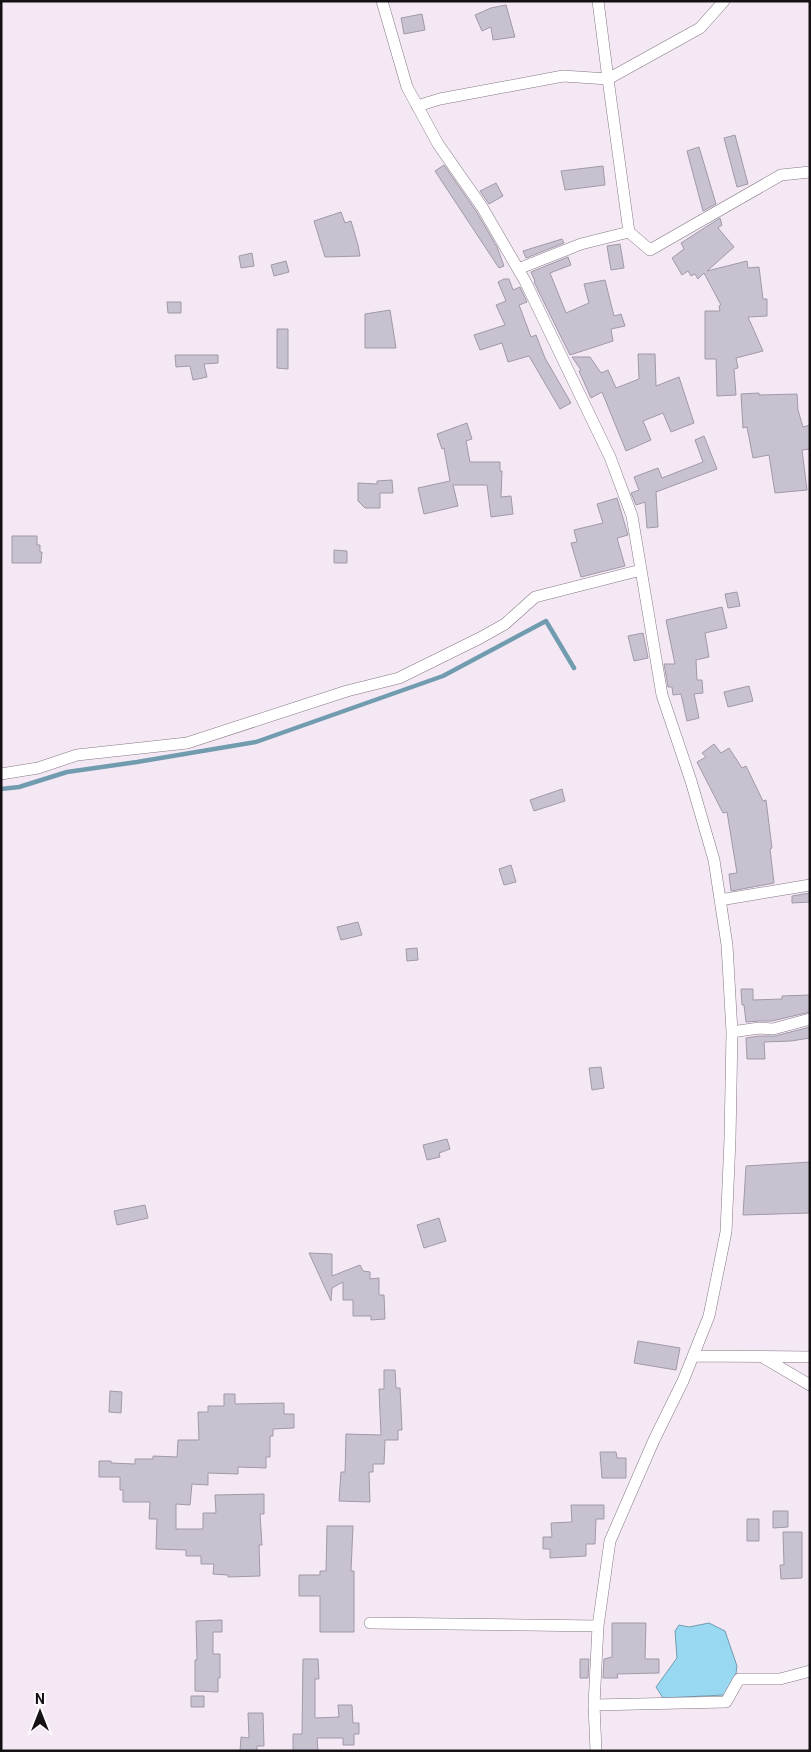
<svg xmlns="http://www.w3.org/2000/svg" width="811" height="1752" font-family="Roboto,sans-serif">
	<style>
		.water { fill: #99d8f1; stroke: #719caf }
		.lines { fill: none; stroke-linecap: round; stroke-linejoin: round }
		.stream { stroke: #719caf; stroke-width: 4.5 }
		.building { fill: #c8c2d0; stroke: #a099a7 }
		.minor-casing { stroke: #847884; stroke-width: 12 }
		.minor { stroke: #fff; stroke-width: 11 }
	</style>
	<rect width="100%" height="100%" fill="#f5e8f5"/>
	<path class="water" d="M709,1623L725,1631L737,1666L735,1681L724,1695L663,1698L656,1687L677,1658L675,1631L679,1625L689,1627Z"/>
	<g class="lines">
		<path class="stream" d="M1,789L19,787L67,772L137,762L256,742L443,676L546,621L574,668"/>
	</g>
	<path class="building" d="M506,5L515,37L493,40L491,27L482,31L475,15L491,8Z
		M422,14L425,30L404,34L401,18Z
		M735,135L748,184L737,187L724,138Z
		M699,147L716,204L703,211L687,151Z
		M444,165L476,211L497,247L504,266L499,268L435,171Z
		M603,166L605,185L565,190L561,171Z
		M496,183L503,196L489,204L480,191Z
		M341,212L345,223L351,221L358,245L360,256L325,257L314,221Z
		M720,218L722,225L718,228L734,247L707,271L747,261L748,268L759,267L763,299H767V316L748,317L763,351L736,358L738,368L734,369L736,395L717,396L716,359H705V311H720L719,306L721,305L704,273L698,279L695,274L691,276L688,271L682,275L672,258L684,249L681,243Z
		M562,239L564,243L526,258L523,251Z
		M620,244L624,268L611,270L607,246Z
		M252,253L254,266L241,268L239,256Z
		M568,257L571,265L550,273L566,313L589,303L584,284L605,280L614,316L621,314L625,326L611,329L613,341L570,355L534,282L535,281L531,272Z
		M286,261L289,272L274,276L271,265Z
		M504,279H509L513,290L520,287L527,302L519,305L531,337L536,335L545,358L571,403L560,409L529,356L508,362L502,343L480,350L474,335L505,325L496,305L506,301L498,282Z
		M167,302H181V313H168Z
		M390,310L396,348H365V314Z
		M277,329H288V369L277,368Z
		M638,354H655L656,386L679,377L694,423L671,432L663,413L643,421L651,440L626,451L602,392L591,398L579,371L581,370L572,357H590L601,373L608,370L616,388L639,379Z
		M175,355H218V363L204,364L207,377L193,380L190,366L176,367Z
		M759,393V395L797,394L798,410L803,427L810,425V449L802,450L807,490L775,493L769,455L753,458L747,427L743,428L741,394Z
		M467,423L472,439L466,441L470,462H500V471H502L501,497L511,496L513,514L491,517L487,485H453L458,506L424,514L418,488L450,481L444,448L442,449L437,434Z
		M704,436L717,469L656,492L658,527L647,528L645,502L636,505L631,493L639,490L634,477L658,468L662,478L703,462L695,440Z
		M392,480L393,493H380V508H365L358,501V483L377,484V481Z
		M617,498L628,535L617,538L625,566L581,577L571,543L577,542L574,530L603,523L597,504Z
		M12,536H37V545H40V552H42L41,563H12Z
		M334,550L347,551V563H334Z
		M737,592L740,606L728,608L725,594Z
		M722,607L727,628L705,633L709,657L696,660L697,680H702L703,693L694,694L699,718L687,721L681,694L673,695L672,687H668L664,664H675L666,620Z
		M643,633L648,658L634,661L628,636Z
		M749,686L753,701L728,707L724,692Z
		M714,744L721,753L729,748L742,768L746,766L763,801L766,800L772,848L770,849L774,883L731,891L729,874L737,873L727,812L723,813L697,762L706,757L702,753Z
		M562,789L565,801L534,811L530,800Z
		M511,865L516,882L504,885L499,869Z
		M810,893V902L792,903V896Z
		M358,922L362,935L341,940L337,927Z
		M417,948L418,960L407,961L406,949Z
		M741,989H753V1000L782,999V996L810,995V1012L772,1021H759L746,1022L744,1005H742Z
		M810,1027V1038L791,1041L764,1042L765,1059H747L746,1038L759,1036H775Z
		M601,1067L604,1088L592,1090L589,1068Z
		M447,1139L450,1149L439,1153L440,1157L427,1160L423,1145Z
		M810,1162V1213L743,1215L746,1166Z
		M145,1205L148,1218L117,1225L114,1211Z
		M439,1218L446,1241L424,1248L417,1225Z
		M309,1253L332,1254V1276L360,1265L363,1271L370,1272V1279L379,1278V1295H384L385,1319L371,1320V1316H353V1300H343V1282L332,1288L331,1301Z
		M638,1341L680,1348L676,1370L634,1363Z
		M384,1370H395L396,1388H400L402,1430H398V1440H385L384,1464H373V1472H369L370,1502L339,1501L341,1472H345L346,1434L381,1435L379,1389H384Z
		M110,1391L122,1392L121,1413L109,1412Z
		M224,1394H235V1404L284,1403V1414H294V1428L273,1429V1436H270V1457H266V1468L238,1467V1474L208,1473V1485L192,1484L190,1505L176,1504V1529H203V1513H216L215,1495L264,1494V1514H260L262,1545H259L260,1576L228,1577V1575L213,1574L214,1564H201V1556H186V1550L156,1549L157,1519H149L150,1502H123V1490H120V1477H99V1461H111V1463L135,1464V1459H153V1456L177,1457L178,1440H199L198,1412H208V1406H224Z
		M600,1452H616L617,1458H626V1478H602Z
		M571,1505H604V1519H596L595,1544H586V1556L550,1558V1549H543V1537H552L551,1523L572,1522Z
		M773,1511H788V1527L773,1528Z
		M747,1519H759V1541H747Z
		M327,1526H353L351,1571H354V1632H320V1596H299V1575H320V1571H326Z
		M783,1532H802V1578L781,1579L780,1565H784Z
		M222,1620V1632H213V1654H220V1678H218V1692L195,1691V1660H197L196,1621Z
		M612,1623H646L645,1659H659V1673L617,1674L618,1678H603L604,1659L612,1657Z
		M303,1659H318L319,1679H315V1718L339,1717L338,1705H352L353,1723H359V1734H354V1745H343V1738H317L318,1751H293V1734H302Z
		M580,1659H589L588,1678H580Z
		M191,1696H204V1707H191Z
		M248,1713H263L264,1746H257V1750L240,1751L241,1737L249,1738Z"/>
	<g class="lines">
		<defs>
			<path id="minor" d="M382,1L407,87L438,144L482,207L525,281L610,457L632,516L662,695L691,781L714,860L727,945L732,1032L730,1139L726,1232L709,1316L683,1381L654,1440L610,1541L598,1626L594,1705L596,1751
				M598,1L608,79L700,28L724,1
				M417,106L440,99L563,76L608,79L629,232
				M518,269L581,244L629,232L650,250L781,175L810,172
				M1,774L38,768L77,755L187,743L347,691L399,678L480,638L505,624L535,597L641,570
				M720,900L810,885
				M732,1032L759,1028L773,1029L810,1019
				M693,1356L810,1357
				M764,1358L810,1385
				M370,1623L598,1626
				M594,1705L726,1702L739,1679H780L810,1671"/>
		</defs>
		<use href="#minor" class="minor-casing"/>
		<use href="#minor" class="minor"/>
	</g>
	<rect width="811" height="1752" fill="none" stroke="#141014" stroke-width="5"/>
	<g transform="translate(40 1712)" stroke="#fef9fe" stroke-width="4" paint-order="stroke">
	<path d="M0-4L9 19L0 12L-9 19Z" fill="#141014"/>
	<text y="-8" font-size="14" font-weight="bold" text-anchor="middle" fill="#141014">N</text>
	</g>
</svg>
